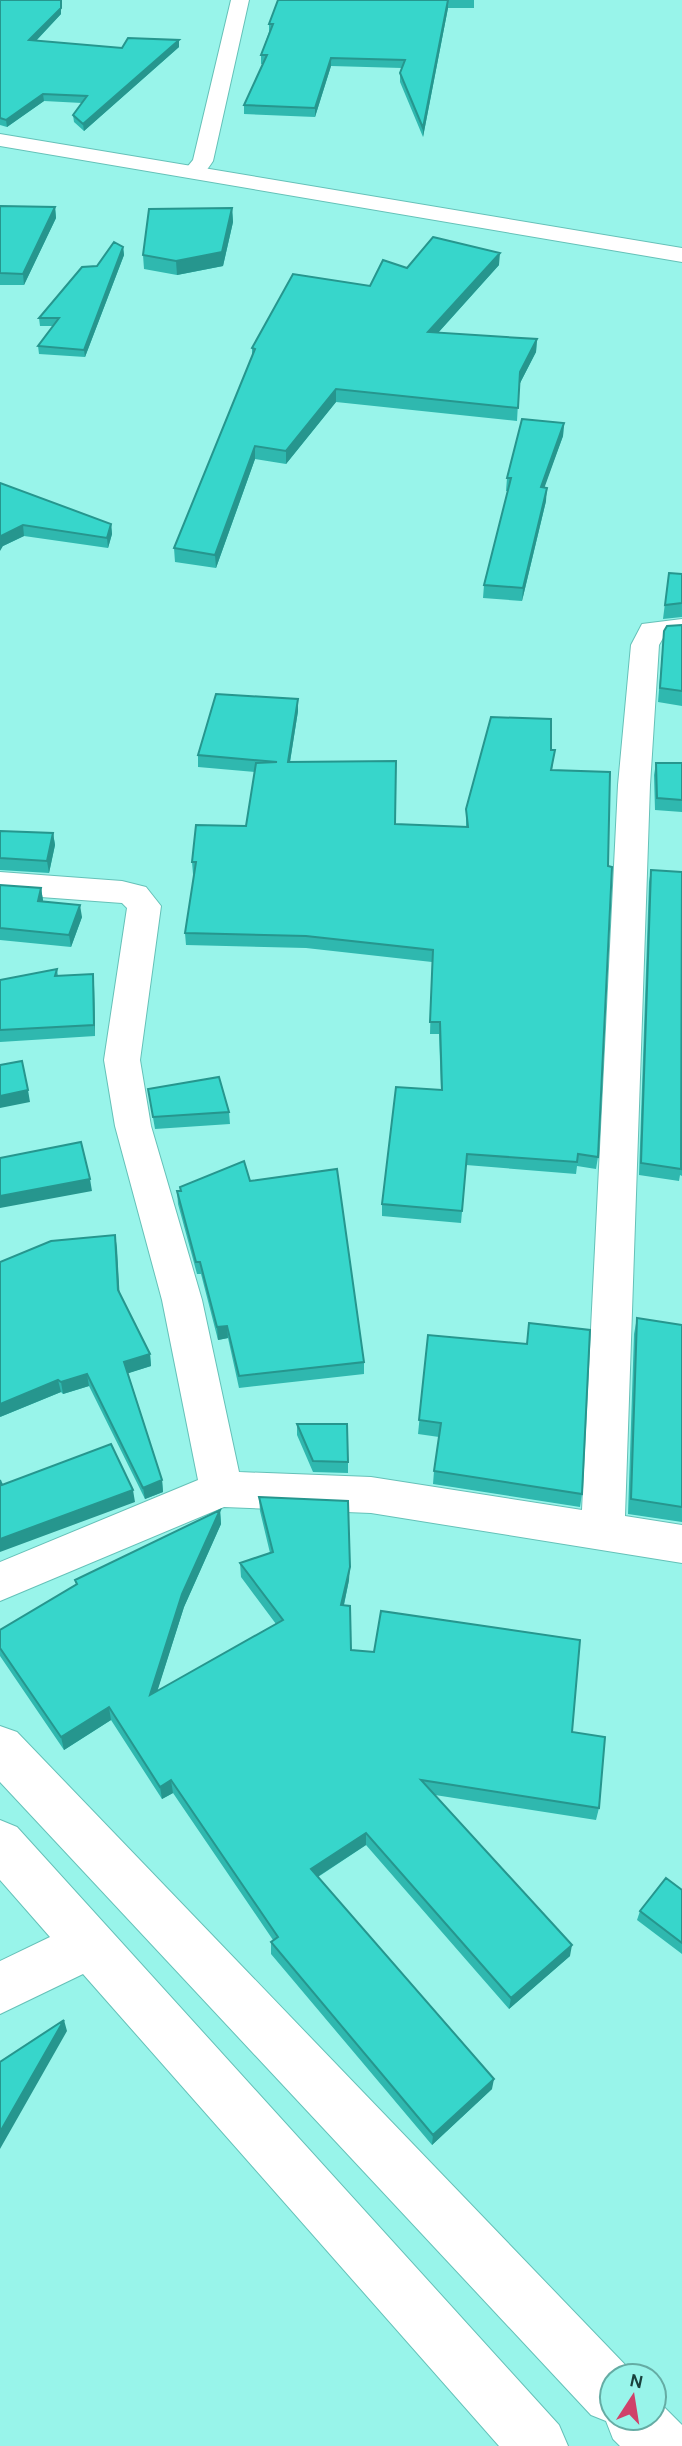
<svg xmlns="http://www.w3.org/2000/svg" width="682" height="2446" font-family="Karla,sans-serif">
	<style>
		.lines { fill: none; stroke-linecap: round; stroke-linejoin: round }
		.minor-casing { stroke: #65c1b8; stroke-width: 2 }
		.major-casing { stroke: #65c1b8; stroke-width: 2 }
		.minor { fill: #fff; fill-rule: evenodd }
		.major { fill: #fff; fill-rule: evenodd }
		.wall { fill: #2fb8af }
		.shaded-wall { fill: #26968e }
		.building { fill: #37d6cb; stroke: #26968e; stroke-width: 2 }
	</style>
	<rect width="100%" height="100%" fill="#98f4ea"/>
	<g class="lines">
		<defs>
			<path id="minor" d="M231,0H249L213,161C206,172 200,180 186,176L183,172L193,160Z
				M682,619V637L663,638L659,645L650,785L625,1516L682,1525V1563L371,1513L224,1507L0,1601V1562L198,1480L162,1300L115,1126L104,1060L127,908L122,903L0,894V872L122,881L146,887L161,906L140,1060L151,1126L202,1300L239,1472L371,1477L582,1510L618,785L631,645L642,624Z
				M0,1726L17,1732L633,2373L634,2376H612V2418H654V2397L682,2425V2446H620L613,2439L606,2421L591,2415L0,1782Z
				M0,1820L17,1827L559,2425L568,2446H499L83,1974L0,2014V1961L50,1937L0,1880Z"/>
			<path id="major" d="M0,134L682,248V262L0,146Z"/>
		</defs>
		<use href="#minor" class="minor-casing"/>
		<use href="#major" class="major-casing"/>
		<use href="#minor" class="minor"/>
		<use href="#major" class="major"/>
	</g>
	<path class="wall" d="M0,0H61V14L36,41L122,48L179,40V47L84,131L74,122L73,115L82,103L44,101L7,127L0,125Z
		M278,0H474V8H448L423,137L400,82V73L402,68L331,66L315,117L244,114V105L263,64H261V55L269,32V24Z
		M0,206L55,207L56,218L24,285H0Z
		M232,208L233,222L223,266L177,275L144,269L143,255Z
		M123,247L124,255L85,357L39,354L38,346L53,326H40L39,318L97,266Z
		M499,265L438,333L537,339L536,352L519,385L517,421L336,402L286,464L255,459L216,568L175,562L174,548L252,356V348L407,268Z
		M564,423L563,436L544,487L546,501L522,601L483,598L484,585L508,491H506L507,478Z
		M0,483L111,524L112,534L108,548L24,536L3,546Z
		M682,574V617L663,619L667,587Z
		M682,625V706L658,702L664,631Z
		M298,711L290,762L395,824L466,827V809L551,750L553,762L552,770L598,1157L596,1169L577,1166L576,1174L466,1165L461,1223L382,1216V1204L441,1090L439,1034H430L432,962L306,948L186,945L185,933L195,874H193L192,862L246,826L255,772L198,767V755Z
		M656,763H682V812L655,810L654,775Z
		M0,831L53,833L55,845L49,873L0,870Z
		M651,870L682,872V1176L680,1175L679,1181L639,1175L649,882Z
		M0,885L41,888L43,901L82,917L71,947L0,940Z
		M57,969L58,976L93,974L94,985L95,1036L0,1042V980Z
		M148,1089L229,1112L230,1124L155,1129Z
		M250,1181L364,1362V1374L239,1388L228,1338L218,1340L201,1274H197L178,1204L177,1191Z
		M115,1235L119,1292L150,1354L151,1366L128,1373L162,1480L163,1492L145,1499L89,1386L63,1394L61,1392L0,1417Z
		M637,1318L682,1325V1522L628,1514L634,1334Z
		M428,1335L582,1494L580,1507L433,1484L434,1471L439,1437L418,1434Z
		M297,1424L348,1462V1473L313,1472L297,1435Z
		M259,1497L349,1580L344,1605L351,1650L572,1732L599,1808L596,1820L435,1795L570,1956L509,2009L366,1845L318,1877L492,2089L432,2145L271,1954V1942L273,1940L173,1793L162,1799L111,1720L64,1750L0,1656V1630L76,1585L75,1580L220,1510L221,1524L184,1607L157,1691L276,1624L241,1577L240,1563L270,1553L260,1511Z
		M682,1890V1954L637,1920L640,1911Z"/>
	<path class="shaded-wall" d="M61,0V14L30,47L29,40Z
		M448,0V8L423,137V128Z
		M179,40V47L84,131L83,124Z
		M331,58V66L315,117V108Z
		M43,94L44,101L7,127L6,120Z
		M55,207L56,218L24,285L23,274Z
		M232,208L233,222L223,266L177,275L176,261Z
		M123,247L124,255L85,357L84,350Z
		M500,253L499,265L427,345L428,332Z
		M537,339L536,352L519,385L520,372Z
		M336,389V402L286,464V451Z
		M564,423L563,436L540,500L541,487Z
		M255,446V459L216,568L215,555Z
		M547,488L546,501L522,601L523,588Z
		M111,524L112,534L108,548L107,538Z
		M23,525L24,536L3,546L0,551V539L1,536Z
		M298,699V711L288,774V762Z
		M53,833L55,845L49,873L47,861Z
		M41,888L43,900L40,913L38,901Z
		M80,905L82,917L71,947L69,935Z
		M93,974L94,985L95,1036L94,1025Z
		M28,1090L30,1102L0,1108V1096Z
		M90,1179L92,1191L0,1208V1196Z
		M115,1235L117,1248L120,1302L118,1290Z
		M227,1326L228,1338L218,1340L217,1327Z
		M150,1354L151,1366L126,1374L124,1362Z
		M87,1374L89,1386L63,1394L61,1382Z
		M58,1380L61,1392L0,1417V1404Z
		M162,1480L163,1492L145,1499L143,1488Z
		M133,1490L135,1502L0,1552V1539Z
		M220,1510L221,1524L184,1607L152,1708L150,1695L182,1594Z
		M350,1567L349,1580L341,1618V1605Z
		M109,1707L111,1720L64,1750L61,1737Z
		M171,1780L173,1793L162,1799L160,1787Z
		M366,1833V1845L311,1881V1869Z
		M572,1945L570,1956L509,2009L511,1998Z
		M64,2020L67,2031L0,2149V2132Z
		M494,2079L492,2089L432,2145L433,2135Z"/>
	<path class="building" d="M0,0H61V8L29,40L122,48L128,38L179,40L83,124L73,115L87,96L43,94L6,120L0,118Z
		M278,0H448L423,128L400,73L405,60L331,58L315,108L244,105L267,55H261L273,24H269Z
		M0,206L55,207L23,274L0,273Z
		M232,208L222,252L176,261L143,255L149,209Z
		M433,237L500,253L428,332L537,339L520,372L518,408L336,389L286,451L255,446L215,555L174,548L255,349L252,348L293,274L370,286L383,260L407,268Z
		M114,242L123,247L84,350L38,346L59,318H39L82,267L97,266Z
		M522,419L564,423L541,487L547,488L523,588L484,585L511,478H507Z
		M0,483L111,524L107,538L23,525L1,536L0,539Z
		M669,573L682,574V603L665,605Z
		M682,625V691L660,688L664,631L667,626Z
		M216,694L298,699L288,762L396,761L395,824L468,827L466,809L491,717L551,719V750H555L551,770L610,772L608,866L612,867L598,1157L578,1154L577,1162L467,1154L462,1211L382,1204L396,1087L442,1090L440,1022H430L433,950L306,936L185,933L196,862H192L196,825L246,826L256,763L277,762L198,755Z
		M656,763H682V800L657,798Z
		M0,831L53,833L47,861L0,858Z
		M651,870L682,872L681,1169L641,1163Z
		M0,885L41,888L38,901L80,905L69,935L0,928Z
		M57,969L55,976L93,974L94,1025L0,1030V980Z
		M22,1061L28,1090L0,1096V1065Z
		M219,1077L229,1112L153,1117L148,1089Z
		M81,1142L90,1179L0,1196V1158Z
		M244,1161L250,1181L337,1169L364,1362L239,1376L227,1326L217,1327L200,1262H196L177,1191H181L180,1187Z
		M115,1235L118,1290L150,1354L124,1362L162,1480L143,1488L87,1374L61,1382L58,1380L0,1404V1262L51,1241Z
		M637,1318L682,1325V1507L631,1499Z
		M529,1323L590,1330L582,1494L434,1471L441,1423L419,1420L428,1335L527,1344Z
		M297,1424H347L348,1462L313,1461Z
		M111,1444L133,1490L0,1539V1480L2,1485Z
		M259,1497L348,1501L350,1567L341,1605L350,1606L351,1650L374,1652L381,1611L580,1640L572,1732L605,1737L599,1808L421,1780L572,1945L511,1998L366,1833L311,1869L494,2079L433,2135L271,1942L278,1937L171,1780L160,1787L109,1707L61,1737L0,1648V1630L77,1584L75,1580L220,1510L182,1594L150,1695L283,1620L240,1563L273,1552Z
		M666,1878L682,1890V1943L640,1911Z
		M64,2020L0,2132V2062Z"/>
	<g transform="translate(633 2397) rotate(12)"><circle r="33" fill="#98f4ea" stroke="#65aca4" stroke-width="2"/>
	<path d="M0-5L12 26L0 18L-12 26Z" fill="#d0416a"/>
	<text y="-10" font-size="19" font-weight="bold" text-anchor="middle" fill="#19403c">N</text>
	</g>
</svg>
